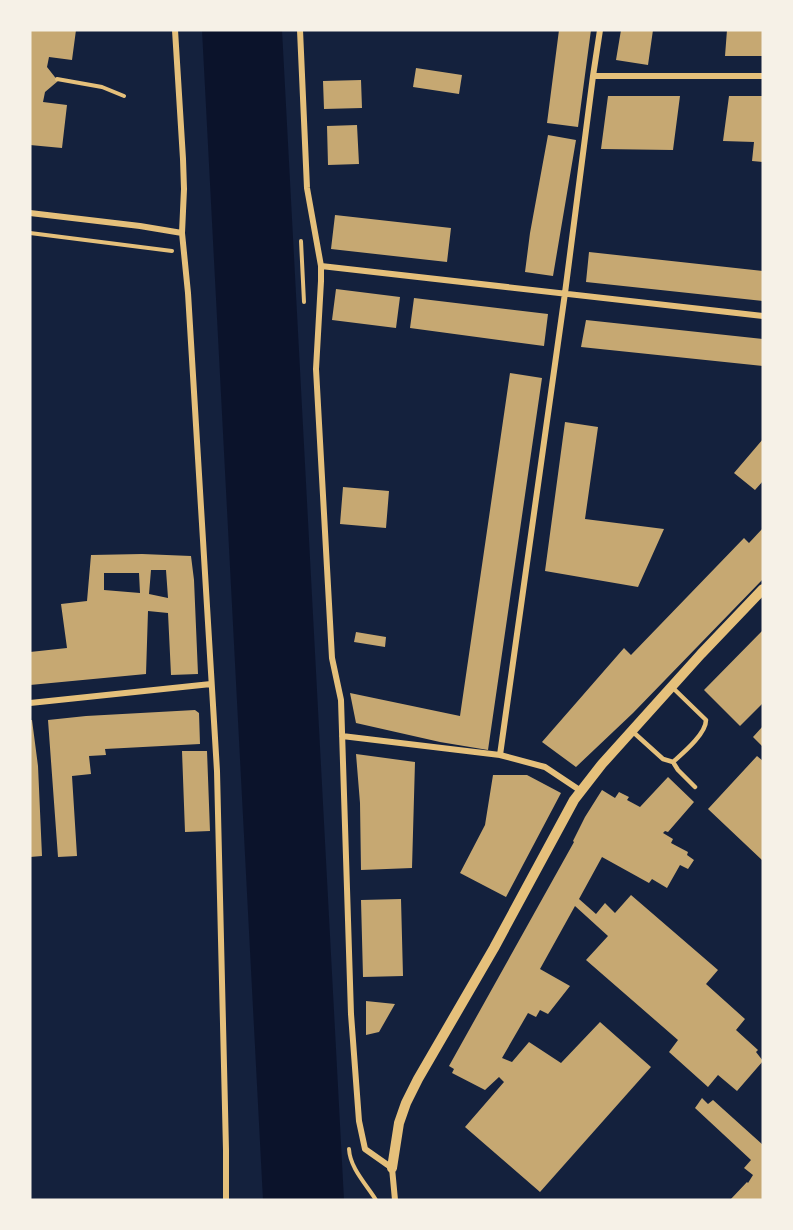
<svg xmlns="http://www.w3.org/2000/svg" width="793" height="1230" font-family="Roboto,sans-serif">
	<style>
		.water { fill: #0b132b }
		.building { fill: #c6a872; fill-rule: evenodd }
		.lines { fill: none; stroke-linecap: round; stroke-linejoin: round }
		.path { stroke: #e5c07b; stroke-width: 4 }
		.service { stroke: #e5c07b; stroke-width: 4.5 }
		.minor { stroke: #e5c07b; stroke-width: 6 }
		.tertiary { stroke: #e5c07b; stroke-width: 10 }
	</style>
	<rect width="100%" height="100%" fill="#14213d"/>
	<path class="water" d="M202,30H282L344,1200H263Z"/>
	<path class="building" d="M30,30H76L72,60L49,57L47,67L58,81L45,92L43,102L67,105L62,148L30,145Z
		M559,30H591L578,127L547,123Z
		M621,30H653L648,65L616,60Z
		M727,30H763V56H725Z
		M416,68L462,75L459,94L413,87Z
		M361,80L362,108L324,109L323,81Z
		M608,96H680L673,150L601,149Z
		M729,96H763V162L752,161L754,142L723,141Z
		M357,125L359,164L328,165L327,126Z
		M548,135L576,140L553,276L525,272L530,233Z
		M335,215L451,228L447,262L331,249Z
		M589,252L763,271V301L586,282Z
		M336,289L400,297L396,328L332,320Z
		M414,298L548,314L544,346L410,328Z
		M586,320L763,339V366L581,347Z
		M510,373L542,378L488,750L440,742L356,723L350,693L460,716Z
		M565,422L598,427L585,519L664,529L638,587L545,571Z
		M763,439V481L755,490L734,473Z
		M343,487L389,491L386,528L340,524Z
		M763,528V579L633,713L576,767L542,742L624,648L631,655L744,538L749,543Z
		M142,554L191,556L194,580L198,674L171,675L168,613L148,611L146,674L30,685V652L67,648L61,604L87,601L91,555ZM151,570H166L168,598L149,594ZM104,573H139L140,593L104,590Z
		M763,630V703L740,726L704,690Z
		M356,632L386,637L385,647L354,642Z
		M195,710L199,713L200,744L105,749L106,755L89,756L91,774L72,776L77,856L58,857L48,720L86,716Z
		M30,720H32L38,766L42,856L30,857Z
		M763,726V747L753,737Z
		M182,751H207L210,831L185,832Z
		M356,754L415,762L412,868L361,870L360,803Z
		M757,756L763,761V861L708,809Z
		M493,775H527L561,793L506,897L460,873L485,825Z
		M668,777L694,802L668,832L665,831L663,833L673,839L671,843L688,852L687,855L694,860L688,869L680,865L667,888L652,879L649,883L602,857L579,899L596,914L605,903L615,913L631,895L718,970L706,984L745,1019L736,1030L758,1050L756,1052L763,1061L737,1091L718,1075L708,1087L669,1052L678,1040L586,960L608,936L575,906L540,969L570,986L548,1014L540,1010L536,1017L528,1013L502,1058L512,1062L529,1042L561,1063L600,1022L651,1067L540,1192L465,1127L504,1082L499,1077L485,1090L452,1073L454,1069L449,1066L574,842L573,841L585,817L602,790L615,798L619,792L629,797L627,800L640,807Z
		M401,899L403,976L363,977L361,900Z
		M366,1001L395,1004L379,1032L366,1035Z
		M702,1098L708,1104L713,1100L763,1145V1200H730L747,1182L748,1183L753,1175L744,1168L751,1160L695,1108Z"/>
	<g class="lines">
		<path class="path" d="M57,79L102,87L124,96
			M30,233L172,251
			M301,241L304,302
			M349,1149C350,1168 366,1184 376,1200"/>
		<path class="service" d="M632,731L663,759L673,762C683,753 706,734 706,720L673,688
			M673,762L678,770L695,787"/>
		<path class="minor" d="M175,30L183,159L184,189L182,233L188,293L217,771L226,1150V1200
			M300,30L307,188L321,266V281L316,369L332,658L341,700L351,1014L359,1121L365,1149L392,1168L395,1200
			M593,76H763
			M30,213L140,226L182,233
			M321,266L763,316
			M30,703L211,684
			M342,736L500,755L545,767L581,791
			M500,755L565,293L593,76L600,30"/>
		<path class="tertiary" d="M392,1168L399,1123L406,1103L418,1079L494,948L574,800L602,764L701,654L763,589"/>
	</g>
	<rect width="793" height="1230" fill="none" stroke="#f6f1e7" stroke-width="63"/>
</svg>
